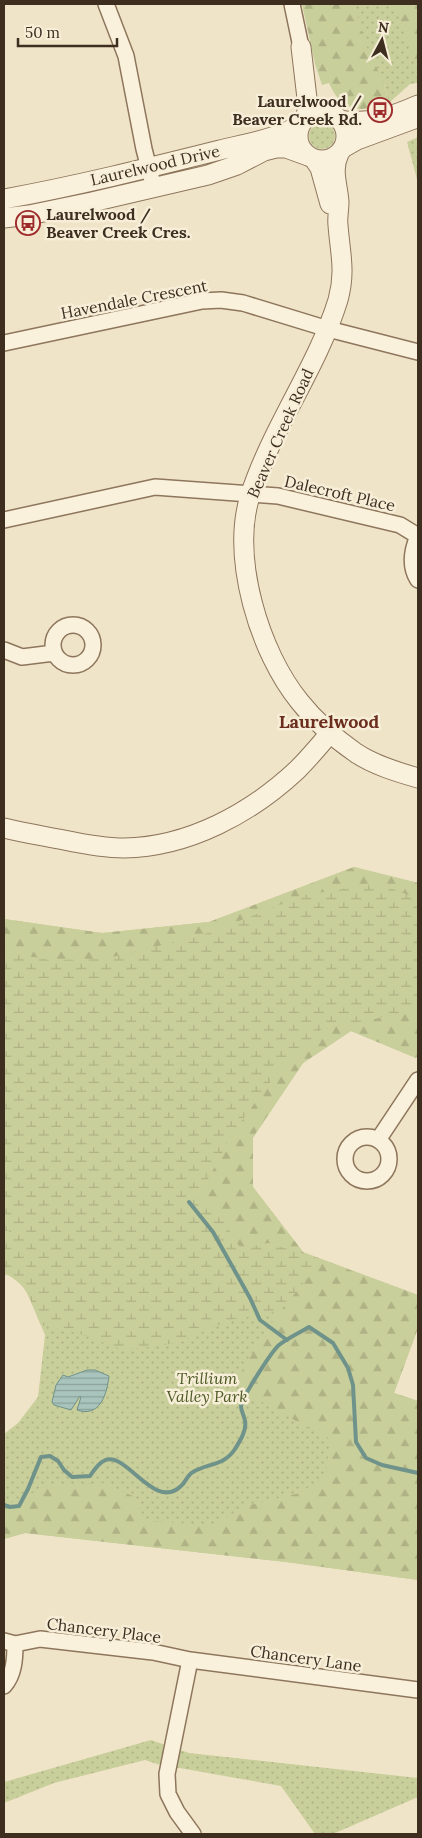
<svg xmlns="http://www.w3.org/2000/svg" width="422" height="1838" font-family="Lora,serif">
	<style>
		.green { fill: url(#green-dots) }
		.forest { fill: url(#forest-firs) }
		.wetland { fill: url(#wetland-marsh) }
		.water { fill: url(#water-rules); stroke: #6f938a }
		.lines { fill: none; stroke-linecap: round; stroke-linejoin: round }
		.stream { stroke: #6f938a; stroke-width: 4 }
		.minor-casing { stroke: #8d765c; stroke-width: 18 }
		.tertiary-casing { stroke: #8d765c; stroke-width: 21 }
		.minor { stroke: #faf1dc; stroke-width: 15 }
		.tertiary { stroke: #faf1dc; stroke-width: 19 }
		.labels { text-anchor: middle; dominant-baseline: central; stroke-width: 5; stroke-linejoin: round; paint-order: stroke }
		.poi-label { font-size: 16px; font-weight: bold; fill: #3d2e20; stroke: #f7eed8; text-anchor: end }
		.street-label { font-size: 16px; fill: #3d2e20; stroke: #f7eed8 }
		.park-label { font-size: 16px; font-style: italic; fill: #4d5a26; stroke: #f7eed8 }
		.neighbourhood-label { font-size: 18px; font-weight: bold; fill: #6b2e1e; stroke: #f7eed8 }
	</style>
	<defs>
		<pattern id="green-dots" width="8" height="8" patternUnits="userSpaceOnUse" patternTransform="scale(1.25)"><rect width="8" height="8" fill="#c9cf9b"/><path d="M2 2h.1M6 6h.1" fill="none" stroke="#aeb285" stroke-width="1.8" stroke-linecap="round"/></pattern>
		<pattern id="forest-firs" width="22" height="20" patternUnits="userSpaceOnUse" patternTransform="scale(1.25)"><rect width="22" height="20" fill="#c9cf9b"/><path d="M5 1l3.5 6h-7zM16 11l3.5 6h-7z" fill="#aeb285"/></pattern>
		<pattern id="wetland-marsh" width="20" height="14" patternUnits="userSpaceOnUse" patternTransform="scale(1.25)"><rect width="20" height="14" fill="#c9cf9b"/><path d="M1 5h8M5 5V1M11 12h8M15 12V8" fill="none" stroke="#aeb285"/></pattern>
		<pattern id="water-rules" width="6" height="5" patternUnits="userSpaceOnUse" patternTransform="scale(1.25)"><rect width="6" height="5" fill="#a9c4bc"/><path d="M0 2.5h6" fill="none" stroke="#8ba098"/></pattern>
	</defs>
	<rect width="100%" height="100%" fill="#f0e4c8"/>
	<path class="green" d="M316,4H418V83L410,84L389,103L384,84Z
		M309 136a13 13 0 1 1 26 0a13 13 0 1 1-26 0Z
		M418,137V183L407,142Z
		M354,867L418,883V1055L416,1058L351,1031L303,1063L253,1138V1187L303,1252L418,1295V1328L394,1393L418,1401V1580L286,1562L25,1533L4,1539V1434L18,1423L38,1397L45,1335L25,1288L9,1275L4,1274V919L102,933L209,922Z
		M151,1740L189,1753L418,1778V1797L333,1834H315L281,1786L157,1764L145,1760L54,1783L4,1803V1782Z"/>
	<path class="forest" d="M302,4H354L365,43L384,84L389,103C361,113 342,113 329,83L322,85L315,64Z
		M395,4H418V71Z
		M354,867L418,883V899L378,883L200,936L105,959L50,960L4,952V919L102,933L209,922Z
		M418,1009V1055L416,1058L351,1031L303,1063L253,1137V1187L303,1252L288,1250L269,1243L241,1248L197,1200L232,1134L279,1070L323,1028L370,1020Z
		M323,1260L418,1295V1328L394,1393L418,1401V1580L286,1562L25,1533L4,1539V1506L48,1486L103,1483L135,1497L145,1520L212,1526L245,1506L300,1493L326,1476L330,1439L270,1407L234,1384L259,1342L280,1311Z"/>
	<path class="wetland" d="M378,883L418,899V1009L370,1020L323,1028L279,1070L232,1134L197,1200L213,1210L229,1224L231,1238L241,1248L269,1243L323,1260L280,1311L231,1320L176,1343L142,1348L121,1349L77,1333L41,1325C33,1307 26,1279 4,1274V1236L10,1231H4V952L50,960L105,959L200,936L305,895Z"/>
	<path class="water" d="M87,1370H95L109,1376C107,1394 100,1418 77,1410L81,1397L80,1396L71,1410L54,1405L52,1402L56,1385L63,1375L68,1377Z"/>
	<g class="lines">
		<path class="stream" d="M189,1202L213,1232L250,1298L260,1320L287,1340
			M4,1505L10,1507L19,1506L28,1489L41,1457L50,1456L58,1461L64,1470L72,1477L90,1476C93,1472 97,1465 102,1462C124,1445 153,1513 181,1486C186,1482 187,1475 193,1472C208,1463 224,1466 235,1449C240,1441 247,1430 245,1421C244,1415 241,1411 241,1406C242,1397 272,1351 279,1345C288,1338 299,1333 309,1327L333,1343L348,1368L353,1385L356,1442L366,1458L382,1465L418,1473"/>
		<defs>
			<path id="minor" d="M106,4L126,56L144,149L154,188
				M292,4L301,47
				M4,343L202,301L221,300L243,303L328,329L418,352
				M4,520L155,487L278,496L400,525L418,536
				M418,536C412,550 409,566 418,580
				M53 645a20 20 0 1 1 40 0a20 20 0 1 1-40 0Z
				M4,650L22,657L54,653
				M345 1159a22 22 0 1 1 44 0a22 22 0 1 1-44 0Z
				M378,1140L418,1080
				M4,1641L15,1644L40,1639L153,1652L190,1660L418,1690
				M190,1660L167,1774L168,1794L177,1812L193,1834
				M4,1686C14,1675 15,1659 15,1644"/>
			<path id="tertiary" d="M301,47L308,107L305,119
				M298 136a24 24 0 1 1 48 0a24 24 0 1 1-48 0Z
				M340,120C368,125 393,116 418,105
				M343,148L357,140L414,119
				M339,154C331,169 338,186 339,202C339,210 337,218 338,225C340,253 346,271 338,300C317,368 272,427 250,496C231,558 259,652 300,702C315,721 336,739 356,753C374,765 397,772 418,778
				M314,159L320,168L330,204
				M4,199C76,186 148,168 220,150C243,144 284,138 302,122
				M4,218L29,215L92,202L208,175L237,165L264,151L276,148H286L308,156
				M4,828C24,833 44,836 64,840C83,844 104,848 124,848C189,847 251,813 297,770C309,758 320,745 330,733"/>
		</defs>
		<use href="#minor" class="minor-casing"/>
		<use href="#tertiary" class="tertiary-casing"/>
		<use href="#minor" class="minor"/>
		<use href="#tertiary" class="tertiary"/>
	</g>
	<defs>
		<symbol id="bus-ring" viewBox="-11 -11 22 22"><circle r="9.5" fill="#f7eed8" stroke="#9e2a2b" stroke-width="1.5"/><path d="M-5-6H5V4H4V6H2V4H-2V6H-4V4H-5ZM-3.5-4V0h7V-4ZM-3.5 1.2v1.5H-2V1.2ZM2 1.2v1.5H3.5V1.2Z" fill="#9e2a2b"/></symbol>
	</defs>
	<g fill-rule="evenodd">
		<use href="#bus-ring" x="366" y="96" width="28" height="28"/>
		<use href="#bus-ring" x="14" y="209" width="28" height="28"/>
	</g>
	<g class="labels">
		<g class="poi-label">
			<text x="362" y="101">Laurelwood /<tspan x="362" dy="18">Beaver Creek Rd.</tspan></text>
			<text x="46" y="214" text-anchor="start">Laurelwood /<tspan x="46" dy="18">Beaver Creek Cres.</tspan></text>
		</g>
		<g class="street-label">
			<text transform="translate(155 165) rotate(-13)">Laurelwood Drive</text>
			<text transform="translate(134 299) rotate(-11)">Havendale Crescent</text>
			<text transform="translate(280 433) rotate(-66)">Beaver Creek Road</text>
			<text transform="translate(340 493) rotate(13)">Dalecroft Place</text>
			<text transform="translate(104 1630) rotate(7)">Chancery Place</text>
			<text transform="translate(306 1658) rotate(8)">Chancery Lane</text>
		</g>
		<g class="park-label">
			<text x="207" y="1378">Trillium<tspan x="207" dy="18">Valley Park</tspan></text>
		</g>
		<g class="neighbourhood-label">
			<text x="329" y="721">Laurelwood</text>
		</g>
	</g>
	<rect width="422" height="1838" fill="none" stroke="#3d2e20" stroke-width="10"/>
	<g transform="translate(382 40) rotate(7)" stroke="#f7eed8" stroke-width="4" paint-order="stroke">
	<path d="M0-4L9 19L0 12L-9 19Z" fill="#3d2e20"/>
	<text y="-8" font-size="14" font-weight="bold" text-anchor="middle" fill="#3d2e20">N</text>
	</g>
	<path d="M18 38v8h99v-8" fill="none" stroke="#3d2e20" stroke-width="2.5"/>
	<text x="25" y="38" font-size="15" fill="#3d2e20" stroke="#f7eed8" stroke-width="4" paint-order="stroke">50 m</text>
</svg>
